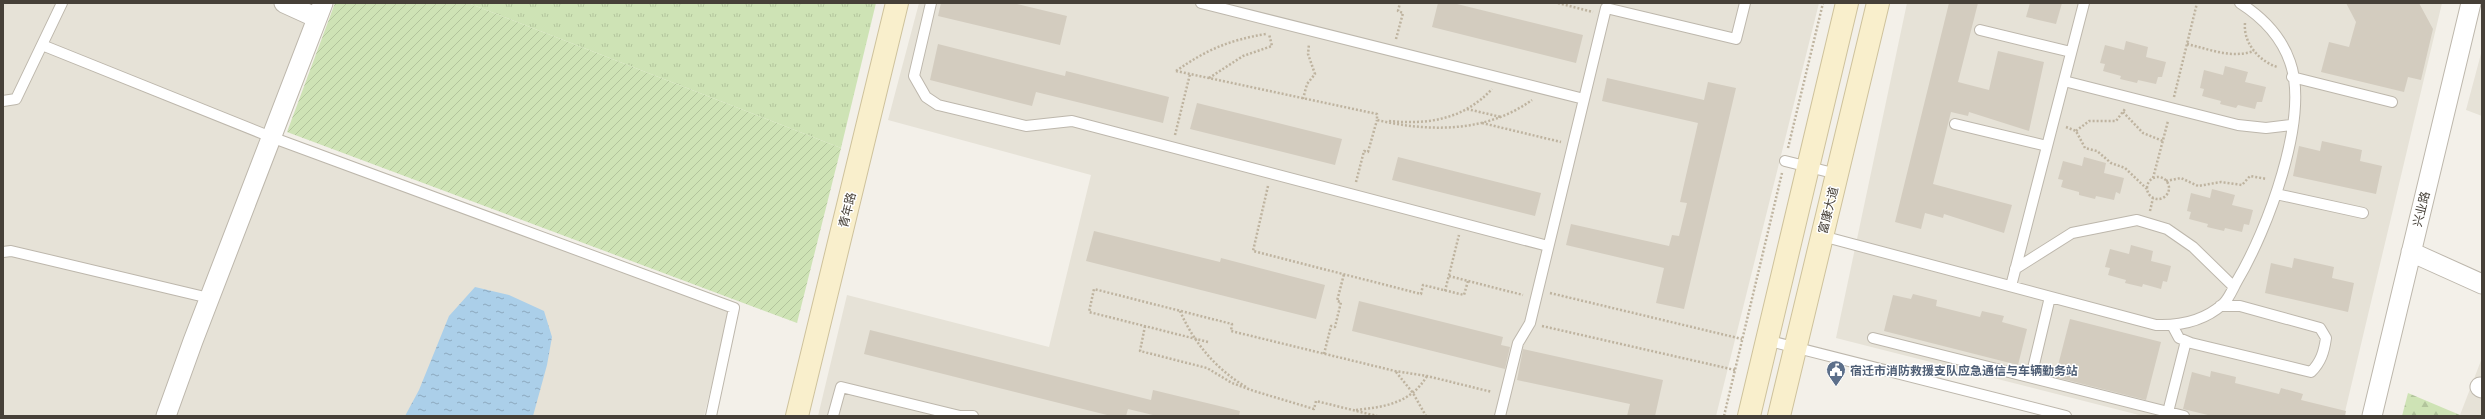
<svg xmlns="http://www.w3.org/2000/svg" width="2485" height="419" font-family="'Open Sans','Noto Sans SC',sans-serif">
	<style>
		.residential { fill: #e6e2d7 }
		.grass { fill: url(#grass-tufts) }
		.forest { fill: url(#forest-firs) }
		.garden { fill: url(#garden-furrows) }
		.water { fill: url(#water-ripples) }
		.building { fill: #d3ccbf }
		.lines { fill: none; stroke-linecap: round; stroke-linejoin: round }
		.lane-casing { stroke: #bdb7ac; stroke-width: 12 }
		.street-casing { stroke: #bdb7ac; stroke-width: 21 }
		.secondary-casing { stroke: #cec29c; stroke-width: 24 }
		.path { stroke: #beb39f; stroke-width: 2.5; stroke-dasharray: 2 2; stroke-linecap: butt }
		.lane { stroke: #fff; stroke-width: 10 }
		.street { stroke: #fff; stroke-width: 19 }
		.secondary { stroke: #f9efcc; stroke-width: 22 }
		.labels { text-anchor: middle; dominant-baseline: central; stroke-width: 3; stroke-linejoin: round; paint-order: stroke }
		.street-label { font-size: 12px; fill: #464038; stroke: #fff }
		.service-label { font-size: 12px; font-weight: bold; fill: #4e5e75; stroke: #fff; text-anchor: start }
	</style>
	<defs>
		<pattern id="grass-tufts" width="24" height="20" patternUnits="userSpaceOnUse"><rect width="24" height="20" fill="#cee3b5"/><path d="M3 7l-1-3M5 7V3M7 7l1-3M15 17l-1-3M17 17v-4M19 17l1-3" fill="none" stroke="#b2c49c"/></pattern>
		<pattern id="forest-firs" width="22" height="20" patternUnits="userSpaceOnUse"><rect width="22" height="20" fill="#cee3b5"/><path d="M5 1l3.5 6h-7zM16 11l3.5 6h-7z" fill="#b2c49c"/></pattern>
		<pattern id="garden-furrows" width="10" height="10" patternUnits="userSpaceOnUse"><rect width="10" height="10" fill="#cee3b5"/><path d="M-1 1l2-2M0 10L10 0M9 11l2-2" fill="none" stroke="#b2c49c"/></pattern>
		<pattern id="water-ripples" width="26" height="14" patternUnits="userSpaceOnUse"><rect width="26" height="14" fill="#abcfe9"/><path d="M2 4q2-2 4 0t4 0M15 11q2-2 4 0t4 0" fill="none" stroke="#8da9be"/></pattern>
	</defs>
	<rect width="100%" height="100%" fill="#f3f0e9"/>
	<path class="residential" d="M3,3H320L269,138L730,311L704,416H3Z
		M919,3H1819L1716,416H818L847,295L1049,347L1091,175L888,120Z
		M1907,3H2442L2344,416H2143L1836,338Z
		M2482,50V116L2466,110Z
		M2482,358V416H2461L2460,415Z"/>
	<path class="grass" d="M468,3H876L841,148Z"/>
	<path class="forest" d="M2408,393L2460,415L2461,416H2402Z"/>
	<path class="garden" d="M335,3H468L841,148L797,323L287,132Z"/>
	<path class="water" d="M475,287L509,295L544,311L552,337L547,365L533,416H405L419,390L449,316Z"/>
	<path class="building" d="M941,3H1013L1067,16L1060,45L938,16Z
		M1438,3H1453L1583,35L1576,63L1432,27Z
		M1949,3H1978L1958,82L1989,90L1998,51L2044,62L2029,131L1969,112L1968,116L1951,112L1933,184L2012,205L2004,233L1944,214L1943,218L1925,213L1921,229L1895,222Z
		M2030,3H2062L2056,24L2026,17Z
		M2346,3H2419L2433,29L2421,80L2408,77L2404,92L2321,72L2329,42L2349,47L2356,22Z
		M2126,41L2148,47L2146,57L2166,62L2162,77H2158L2156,84L2138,80L2137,83L2120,79L2121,76L2103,71L2105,64L2100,63L2105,45L2124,50Z
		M938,44L1065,76L1066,71L1169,97L1163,123L1036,92L1032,106L930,80Z
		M2225,66L2248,72L2245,82L2266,87L2262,102H2257L2255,109L2238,105L2236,108L2220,104L2221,101L2202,96L2204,89L2200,88L2204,70L2223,75Z
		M1607,78L1704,100L1708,82L1736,88L1684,309L1656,303L1664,268L1566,245L1571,224L1669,246L1672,235L1679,236L1687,203L1680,202L1698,123L1602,101Z
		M1197,103L1342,139L1335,165L1190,129Z
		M2322,141L2362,150L2360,161L2382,166L2376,194L2293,176L2299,146L2320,151Z
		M1398,157L1541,193L1535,216L1392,180Z
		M2084,157L2106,163L2104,173L2124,178L2120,194L2116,192L2114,200L2096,196L2095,199L2079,195V192L2061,187L2063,180L2058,179L2063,161L2082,166Z
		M2212,189L2235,195L2232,205L2253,210L2249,225L2244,224L2242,232L2225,228L2224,231L2207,227L2208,224L2189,219L2191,212L2187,211L2191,193L2210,198Z
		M1094,231L1220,262L1221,258L1325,285L1316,319L1086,261Z
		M2131,245L2153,251L2151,261L2171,266L2167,282L2163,281L2161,289L2143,284L2142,287L2125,283L2126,280L2108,275L2110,268L2105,267L2110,249L2129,254Z
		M2294,258L2334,267L2332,278L2354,283L2348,312L2265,293L2271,263L2292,268Z
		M1913,294L1937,300L1936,306L1980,317L1982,311L2004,316L2002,322L2027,329L2018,365L1884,331L1893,295L1911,299Z
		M1359,301L1503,337L1501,345L1510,347L1505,369L1352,331Z
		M2070,319L2161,342L2146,400L2055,377Z
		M870,330L1151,400L1153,390L1240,411L1239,416H1157L1128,409L1126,416H1111L864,354Z
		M1523,349L1663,380L1655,416H1627L1630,404L1517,380Z
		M2211,371L2236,377L2235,383L2279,394L2281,388L2303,394L2301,400L2346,411L2345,416H2212L2183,409L2192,372L2210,377Z"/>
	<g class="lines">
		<defs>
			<path id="lane" d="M931,3L914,76L926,97L938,105L1026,126L1072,121L1548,246
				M1201,3L1584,99
				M1980,30L2071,52
				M42,45L271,137L734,308L711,416
				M2292,77L2392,102
				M2064,81L2238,125L2266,128L2291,125
				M3,101L16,99L62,3
				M1955,124L2047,146
				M1785,161L1837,174
				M2276,194L2363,213
				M1822,236L2156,325C2181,326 2204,321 2223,304C2229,299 2233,288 2237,281C2267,231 2310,118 2290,62C2281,36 2262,17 2240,3
				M3,252L11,251L209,298
				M2015,269L2072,233L2137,220L2167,229L2193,247L2234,287
				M2011,286L2084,3
				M2172,325L2179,338L2191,343L2311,372C2321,362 2324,352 2326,338L2320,328L2240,306H2220
				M1873,338L2184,416
				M1766,340L2066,416
				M2031,377L2050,297
				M2168,412L2186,341
				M833,416L841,387L960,416H973
				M1500,416L1518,343L1530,323L1606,8L1736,39L1745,3"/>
			<path id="street" d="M284,3L317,18
				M2411,252L2482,284
				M2480,387L2482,388
				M166,416L193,341L323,3
				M2372,416L2471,3"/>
			<path id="secondary" d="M797,416L897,3
				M1749,416L1847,3
				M1779,416L1878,3"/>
		</defs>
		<use href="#lane" class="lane-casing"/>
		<use href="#street" class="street-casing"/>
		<use href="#secondary" class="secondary-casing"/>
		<path class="path" d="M1558,3L1593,12
			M2245,23C2243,43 2259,61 2277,67
			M1396,39L1403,13L1398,11L1400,3
			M2187,44C2209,49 2231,59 2254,51
			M1176,71L1377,114V120C1429,132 1486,133 1532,100
			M1176,71C1206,50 1229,40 1266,34
			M1209,78L1243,56L1272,46L1269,34
			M2174,97L2197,3
			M1303,99L1307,84L1315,74L1308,54L1309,44
			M1467,109L1501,117
			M2123,112L2143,133L2163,141
			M1389,121C1429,125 1464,119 1492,89
			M1482,123L1561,142
			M2066,127L2076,131L2085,148L2097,151L2111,163L2125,168L2147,189
			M2076,131L2089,121H2116L2125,109
			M1175,135L1190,74
			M1788,148L1823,3
			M2147 188a11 11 0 1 1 22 0a11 11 0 1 1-22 0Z
			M2153,178L2168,121
			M2166,181L2181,178L2198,186L2221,182L2242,185L2250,176L2267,179
			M1356,182L1364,151L1368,152L1377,120
			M1268,186L1253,251L1421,294L1423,285L1464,295L1468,281
			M2150,211L2153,198
			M1449,276L1523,295
			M1445,291L1459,235
			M1550,293L1742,339
			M1180,311C1194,343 1216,369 1246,387
			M1145,326L1140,351L1207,368L1232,383L1254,391L1314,409L1316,401L1377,416
			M1542,326L1735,370
			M1208,342L1089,312L1094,289L1232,324L1231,331L1395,371L1427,376L1492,392
			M1324,354L1331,326L1335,327L1341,302L1337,301L1344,274
			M1396,372L1413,393L1426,416
			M1356,410C1385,407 1411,403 1427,376
			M1724,416L1782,173"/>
		<use href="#lane" class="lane"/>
		<use href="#street" class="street"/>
		<use href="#secondary" class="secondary"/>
	</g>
	<defs>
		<symbol id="civic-pin" viewBox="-11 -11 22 30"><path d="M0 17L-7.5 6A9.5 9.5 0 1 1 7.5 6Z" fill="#5c6f8a" stroke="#fff"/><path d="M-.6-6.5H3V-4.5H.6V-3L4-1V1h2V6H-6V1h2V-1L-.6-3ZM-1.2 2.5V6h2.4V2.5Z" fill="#fff"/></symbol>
	</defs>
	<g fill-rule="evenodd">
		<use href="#civic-pin" x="1825" y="359" width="22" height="30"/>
	</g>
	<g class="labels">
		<g class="street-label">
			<text transform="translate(2421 209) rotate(-76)">兴业路</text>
			<text transform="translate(847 210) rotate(-76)">青年路</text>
			<text transform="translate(1828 210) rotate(-76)">富康大道</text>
		</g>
		<g class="service-label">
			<text x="1850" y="370">宿迁市消防救援支队应急通信与车辆勤务站</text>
		</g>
	</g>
	<rect width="2485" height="419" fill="none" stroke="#464038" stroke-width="8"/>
</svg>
